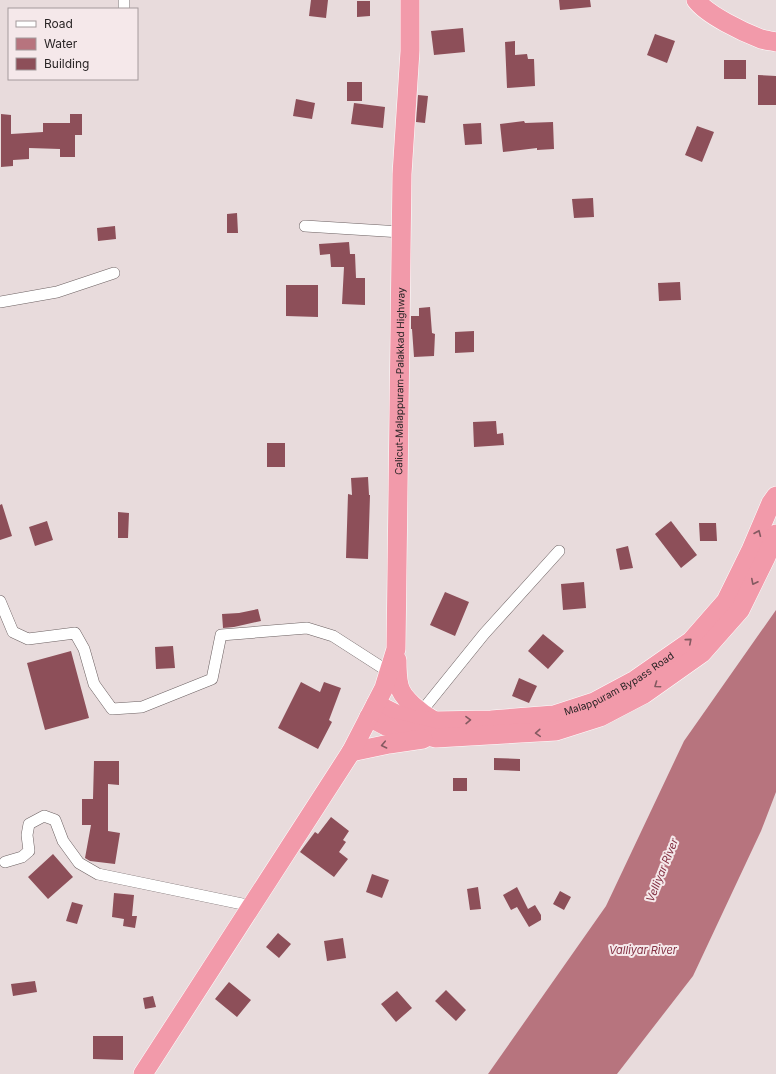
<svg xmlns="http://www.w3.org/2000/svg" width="776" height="1074" font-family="Inter,sans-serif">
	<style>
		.water { fill: #b7747e }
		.building { fill: #8d4f59 }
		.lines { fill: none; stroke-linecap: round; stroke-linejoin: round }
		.minor-casing { stroke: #6c6162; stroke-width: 12 }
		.trunk-casing { stroke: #fff; stroke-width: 20 }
		.minor { stroke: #fff; stroke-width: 11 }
		.trunk { stroke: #f29aaa; stroke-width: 19 }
		.oneway { stroke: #845a61 }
		.labels { text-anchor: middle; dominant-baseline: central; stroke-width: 4; stroke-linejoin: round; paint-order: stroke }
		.street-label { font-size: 10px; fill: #2a2526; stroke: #f5e8ea }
		.water-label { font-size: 11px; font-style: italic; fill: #843143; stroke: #f5e8ea }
	</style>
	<rect width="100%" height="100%" fill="#e8dbdc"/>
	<path class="water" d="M776,610V792L761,831L693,976L617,1074H488L606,906L684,741Z"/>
	<path class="building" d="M311,0H328L326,18L309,16Z
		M559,0H590L591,7L560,10Z
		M357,1H370V16L357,17Z
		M463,28L465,52L434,55L431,31Z
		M655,34L675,41L667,63L647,55Z
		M515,41V55L527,54L528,59H534L535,86L507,88L505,42Z
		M724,60H746V79H724Z
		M758,75L776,76V105H758Z
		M347,82H362V101H347Z
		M418,95L428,96L425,123L416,122Z
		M296,99L315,103L312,119L293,116Z
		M354,103L385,107L383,128L351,124Z
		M1,114L11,115V134L43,132V123H70V114H82V135H75V157H60V149L29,148V159L13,160V166L1,167Z
		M524,121L525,123L553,122L554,149L537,150V148L503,152L500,124Z
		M481,123L482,144L465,145L463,124Z
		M697,126L714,132L702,162L685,155Z
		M593,198L594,217L574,218L572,199Z
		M237,213L238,233H227V214Z
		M115,226L116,239L98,241L97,228Z
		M349,242L350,254H355L356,278H365V305L342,304L344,267H331L330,254L320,255L319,244Z
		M680,282L681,300L659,301L658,283Z
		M286,285H318V317L286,316Z
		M430,307L432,333L435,334L434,356L414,357L412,329H411V316H419V308Z
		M474,331V352L455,353V332Z
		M496,421L497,434L503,433L504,445L474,447L473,422Z
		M267,443H285V467H267Z
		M368,477L369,495H370L368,559L346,558L348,494L352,495L351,478Z
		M2,504L12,536L0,540V505Z
		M118,512L129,513L128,538H118Z
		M47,521L53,540L35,546L29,527Z
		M671,521L697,555L681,568L655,534Z
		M699,523H716L717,541H700Z
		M628,546L633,568L620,570L616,549Z
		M584,582L586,608L563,610L561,584Z
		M445,592L469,602L455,636L430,625Z
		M258,609L261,621L234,627L223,628L222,614L239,613Z
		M543,634L564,651L548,669L528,651Z
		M173,646L175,668L156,669L155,647Z
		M71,651L89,718L45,730L27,663Z
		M519,678L537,686L529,703L512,696Z
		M301,682L320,692L324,682L341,688L329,720L332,722L318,749L278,728Z
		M494,758L520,759V771L494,770Z
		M94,761H119V785L108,784V831L120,833L115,864L90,861L85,858L91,825H82V799H93Z
		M453,778H467V791H453Z
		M331,817L349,831L343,840L346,842L339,852L348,859L334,877L300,852L315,832L318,834Z
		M53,854L73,877L48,899L28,877Z
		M372,874L389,880L382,898L366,892Z
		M478,887L481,909L470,910L467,889Z
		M517,887L528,909L535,905L541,915V920L529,927L517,907L511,910L503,895Z
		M560,891L571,897L564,910L553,904Z
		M114,893L134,895L132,916H137L135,928L123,926L124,919L112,917Z
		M72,902L83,905L77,924L66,921Z
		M278,933L291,944L279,958L266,947Z
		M343,938L346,958L327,961L324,941Z
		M35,981L37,992L13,996L11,984Z
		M229,982L251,1000L237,1017L215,999Z
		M446,990L466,1010L456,1021L435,1001Z
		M397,991L412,1008L396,1022L381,1004Z
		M153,996L156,1007L145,1009L143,998Z
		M93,1036H123V1060L93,1059Z"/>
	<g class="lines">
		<defs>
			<path id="minor" d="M124,0V9
				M305,226L401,232
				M0,302L57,292L114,273
				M0,601L13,632L28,639L75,633L84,649L94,684L112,709L142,707L212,679L221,635L307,628L333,636L389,672
				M421,712L484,634L559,551
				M5,862L22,857L29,851L27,835L29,824L44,816L55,820L63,841L79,863L98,874L252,906"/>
			<g id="trunk">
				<path d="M696,0C707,15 743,32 761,39C765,40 771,41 776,42"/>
				<path d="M397,660C397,669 397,677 399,685C401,698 422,714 433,720"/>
				<path id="s1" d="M376,704L396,714L414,720L434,721L491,720L554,715L594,702L635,680L691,641L726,601L751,550L771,503L776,496"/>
				<path d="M369,717L386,726L436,738L556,731L600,717L644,694L702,653L740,610L766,557L776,534"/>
				<path d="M351,752L389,744L423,739"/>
				<path id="s2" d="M143,1074L351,752L384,688L396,649L402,174L410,51V0"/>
			</g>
		</defs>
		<use href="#minor" class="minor-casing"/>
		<use href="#trunk" class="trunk-casing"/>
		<use href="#minor" class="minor"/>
		<use href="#trunk" class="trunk"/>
	</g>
	<defs><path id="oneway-chevron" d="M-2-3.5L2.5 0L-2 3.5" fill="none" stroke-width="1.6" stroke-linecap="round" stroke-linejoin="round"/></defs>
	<g class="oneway">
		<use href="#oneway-chevron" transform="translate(758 533) rotate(-67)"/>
		<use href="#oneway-chevron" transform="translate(754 582) rotate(117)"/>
		<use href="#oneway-chevron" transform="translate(689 641) rotate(-41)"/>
		<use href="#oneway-chevron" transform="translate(657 685) rotate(145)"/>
		<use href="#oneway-chevron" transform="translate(468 720) rotate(-1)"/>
		<use href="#oneway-chevron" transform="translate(538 733) rotate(176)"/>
		<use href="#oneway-chevron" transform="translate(384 745) rotate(168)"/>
	</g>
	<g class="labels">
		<g class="street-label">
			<text stroke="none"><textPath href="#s2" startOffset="764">Calicut-Malappuram-Palakkad Highway</textPath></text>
			<text stroke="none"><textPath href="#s1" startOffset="254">Malappuram Bypass Road</textPath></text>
		</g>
		<g class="water-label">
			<text transform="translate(662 870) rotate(-68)">Velliyar River</text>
			<text x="643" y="950">Valliyar River</text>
		</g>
	</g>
	<rect x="8" y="8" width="130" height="72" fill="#f5e8ea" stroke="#a49a9c"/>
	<rect x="16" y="21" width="20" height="6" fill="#ffffff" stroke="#a49a9c"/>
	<text x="44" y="28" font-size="12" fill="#2a2526">Road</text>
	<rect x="16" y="38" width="20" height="12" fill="#b7747e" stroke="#a49a9c"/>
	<text x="44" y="48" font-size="12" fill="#2a2526">Water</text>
	<rect x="16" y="58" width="20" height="12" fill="#8d4f59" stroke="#a49a9c"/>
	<text x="44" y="68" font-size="12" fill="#2a2526">Building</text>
</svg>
